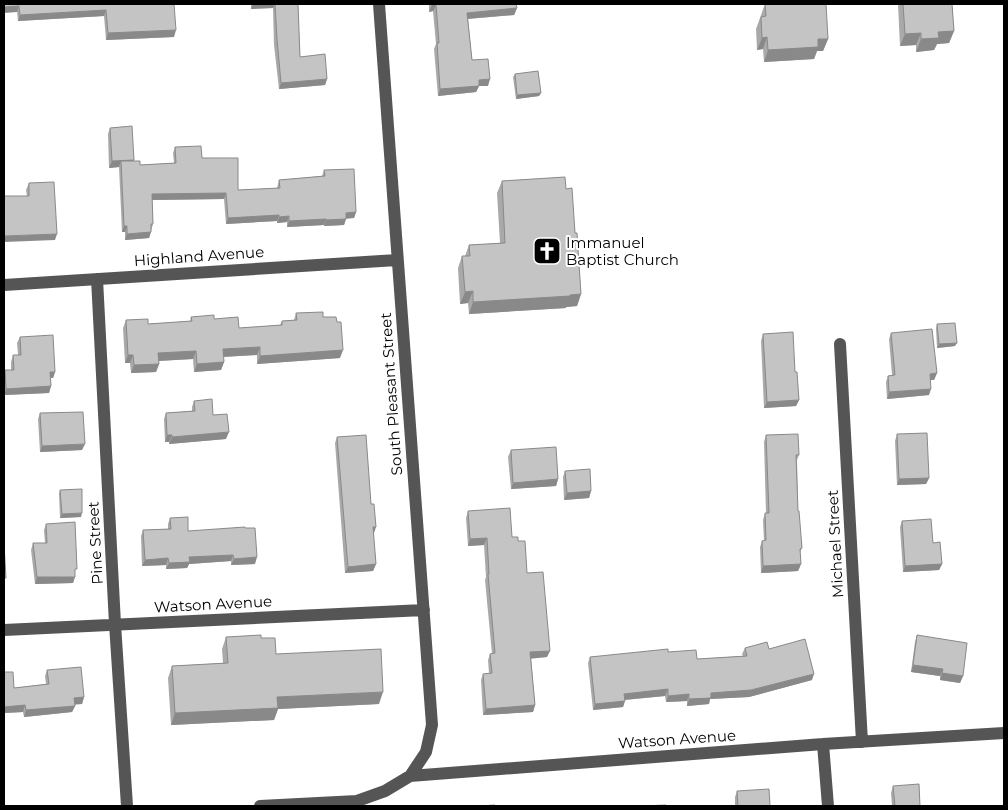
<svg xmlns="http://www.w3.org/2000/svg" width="1008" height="810" font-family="Montserrat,sans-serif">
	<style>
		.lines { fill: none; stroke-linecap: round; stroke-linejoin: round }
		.minor { stroke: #555; stroke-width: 12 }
		.wall { fill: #a9a9a9 }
		.shaded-wall { fill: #898989 }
		.building { fill: #c4c4c4; stroke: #898989 }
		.labels { text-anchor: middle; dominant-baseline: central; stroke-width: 4; stroke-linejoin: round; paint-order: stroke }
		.poi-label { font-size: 15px; fill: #000; stroke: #fff; text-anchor: start }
		.street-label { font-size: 15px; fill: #000; stroke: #fff }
	</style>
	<rect width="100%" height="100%" fill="#fff"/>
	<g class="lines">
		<path class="minor" d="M379,4L432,725L426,752L410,776
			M97,279L115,624L127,806
			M4,285L397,260
			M840,344L862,742
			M4,630L424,610
			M823,744L828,806
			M260,806L357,801L385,791L410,776L823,744L1004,733"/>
	</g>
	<path class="wall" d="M4,4H174V37L106,40L104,16L18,21L17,12Z
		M251,4H298L300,57L327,79L325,85L279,89L274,45L273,8L251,9Z
		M429,4H516L517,8L514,15L468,19L472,60L488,86H479L476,92L438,96L434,49L436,44L433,11L429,12Z
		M765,4L828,39L823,51H817L814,59L764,62L763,49L757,50L756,29Z
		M898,4H952L954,31L949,43L937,44L934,50L916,52V45L900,46Z
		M515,74L541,93L539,96L516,99L513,77Z
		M110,128L133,161L140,165L174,163L173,153L175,147L202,158L238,190L277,188L279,180L322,176L324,170L356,212L354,218H346L344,225L324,226V225L287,227V222L277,223V221L226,224L224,199L152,200L153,224L149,238L125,240V232H122L119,167L109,168L108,134Z
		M502,181L566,189L575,233L581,294L577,306L566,307V308L469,314L468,303L460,304L458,268L462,256H465L469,245L500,243L497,193Z
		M29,183L55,240L27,196L26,190Z
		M296,313L323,317L340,358L257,364V355L223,357L224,362L221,370L194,372L193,359L159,361V364L156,372L131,373L130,363H125L123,328L126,320L148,324L190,321L191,317L214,319L239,328L280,325L282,321L294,320Z
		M937,324L955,346L937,348L936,328Z
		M891,333L937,373L934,380H930L929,395L887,399L886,382L888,376L892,375L889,339Z
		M763,334L795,372L799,400L796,406L764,408L761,341Z
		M20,337L55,372L53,378H51V386L49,393L4,395V373L5,370H11V362L13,355H18L17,343Z
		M194,401L213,415L226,439L169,444V442H165L164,419L166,413L192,411V407Z
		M40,413L82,450L40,452L38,419Z
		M897,434L929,478L926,484L897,485L895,441Z
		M766,435L799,455L797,460L798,511L802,548L800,552L801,564L798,571L761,573L760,547L762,541H764L763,520L765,513H766L764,442Z
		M337,437L371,504L374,533L373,534L376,564L373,571L345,573L335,443Z
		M511,450L558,479L556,486L511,489L508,457Z
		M565,471L591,491L589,498L564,500L563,477Z
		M60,490L81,517L60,518L59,493Z
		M468,511L518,541L527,573L547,657L531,658L535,705L533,712L483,715L481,680L483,674L489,673L488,660L490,654H492L485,580L486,577L484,545L468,546L466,518Z
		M170,518L188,531L255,564L231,565V561L189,564L187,568L166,569V565L142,566L141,536L143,530L168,529V524Z
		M902,521L933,543L942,564L939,570L903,572L900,527Z
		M46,524L75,576L73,583L35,584L31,550L33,543H45L44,530Z
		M917,635L963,676L960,683L940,680V676L911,672L915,642Z
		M226,637L261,638L276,654L379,704L278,709L274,720L171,725L168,678L172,666L223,663L222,649Z
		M745,648L769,649L812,680L749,697L710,699L709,704L687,706V701L666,702L665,696L625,700L623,707L593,710L588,663L590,657L668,652L697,659L743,656L742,654Z
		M47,670L84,697L82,704H74L75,706L72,712L24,717L23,712L4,713V672L14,688L46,684L45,676Z
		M893,786L920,806H892L891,793Z
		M737,791L770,806H735V797Z"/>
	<path class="shaded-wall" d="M253,4H275L273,8L251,9Z
		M432,5H436L433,11L429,12Z
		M19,6L17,12L4,13V7Z
		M517,8L514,15L465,19L467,13Z
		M106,10L104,16L18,21L20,15Z
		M176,30L174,37L106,40L108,33Z
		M954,31L949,43L937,44L934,50L916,52L921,39L938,32Z
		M921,33L916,45L900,46L905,34Z
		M767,37L763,49L757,50L762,38Z
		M818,39H828L823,51H817L814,59L764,62L768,50Z
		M327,79L325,85L279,89L281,83Z
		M490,79L488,86H479L476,92L438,96L440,89L479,80Z
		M541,93L539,96L516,99L517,95Z
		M134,160L132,166L121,161L119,167L109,168L112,161Z
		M226,193L224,199L149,200L152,194Z
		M356,212L354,218L344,219L346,213Z
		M279,215L277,221L226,224L228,218Z
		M289,216L287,222L277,223L279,217Z
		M326,219L324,225L287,227L289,221Z
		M346,219L344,225L324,226L326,220Z
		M124,226H127L125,232H122Z
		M151,232L149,238L125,240L127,234Z
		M57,234L55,240L4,242V236Z
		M473,291L468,303L460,304L465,292Z
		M581,294L577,306L566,307V308L469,314L473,302Z
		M957,343L955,346L937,348L939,344Z
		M260,347L257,355L220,357L223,349Z
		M343,350L340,358L257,364L260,356Z
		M196,351L193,359L156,361L158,353Z
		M128,355H133L130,363H125Z
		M224,362L221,370L194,372L197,364Z
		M159,364L156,372L131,373L134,365Z
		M50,372H55L53,378H48Z
		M937,373L934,380H927L930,374Z
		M51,386L49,393L4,395L6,389Z
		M931,389L929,395L887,399L889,392Z
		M799,400L796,406L764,408L767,402Z
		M229,432L226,439L169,444L172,437Z
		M167,435H172L169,442H165Z
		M85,444L82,450L40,452L42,446Z
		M929,478L926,484L897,485L899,479Z
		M558,479L556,486L511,489L513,483Z
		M591,491L589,498L564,500L567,493Z
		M82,513L81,517L60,518L62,514Z
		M373,527H376L374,533L370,534Z
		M487,538L484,545L468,546L470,539Z
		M233,555L231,561L189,564L187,568L166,569L169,563L189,557Z
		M257,557L255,564L231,565L234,559Z
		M168,558L166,565L142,566L145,560Z
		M376,564L373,571L345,573L348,567Z
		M801,564L798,571L761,573L763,566Z
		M942,564L939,570L903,572L905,566Z
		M37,577H75L73,583L35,584Z
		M550,651L547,657L528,659L530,652Z
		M913,665L943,669L940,676L911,672Z
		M942,673L963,676L960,683L940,680Z
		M814,674L812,680L749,697L710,699L709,704L687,706L689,699L711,693Z
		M668,689L665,696L622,700L624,694Z
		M383,692L379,704L278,709L274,720L171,725L175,713L277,697Z
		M689,694L687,701L666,702L668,696Z
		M84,697L82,704L71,705L74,698Z
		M625,701L623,707L593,710L595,704Z
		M25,705L23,712L4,713V707Z
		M535,705L533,712L483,715L486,709Z
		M75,706L72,712L24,717L26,710Z"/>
	<path class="building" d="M4,4H174L176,30L108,33L106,10L20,15L19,6L4,7Z
		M275,4H298L300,57L325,54L327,79L281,83L277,39Z
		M432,4H516L517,8L467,13L472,60L488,59L490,79L479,80V86L440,89L437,43H439L436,5H432Z
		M765,4H826L828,39H818V47L768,50L767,37L762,38L761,17L766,16Z
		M903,4H952L954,31L938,32L939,38L921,39V33L905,34Z
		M538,71L541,93L517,95L515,74Z
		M132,126L134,160L112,161L110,128Z
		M201,146L202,158H238V190L280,188L279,180L325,176L324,170L354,169L356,212L346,213V219L326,220V219L289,221V216L279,217V215L228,218L226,193L152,194L153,224H151V232L127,234V226H124L121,161H140V165L176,163L175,147Z
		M565,177L566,189L572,188L575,233H577L581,294L570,295V296L473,302V291L465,292L462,256H470L469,245L505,243L502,181Z
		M54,182L57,234L4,236V196H29V183Z
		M323,312V317H336L337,322H341L343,350L260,356V347L223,349L224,362L197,364L196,351L158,353L159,364L134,365L133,355H128L126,320L148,319V324L192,321L191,317L214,315V319L238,317L239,328L282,325V321L297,320L296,313Z
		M955,323L957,343L939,344L937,324Z
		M932,329L937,373L930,374L931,389L889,392L888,376L895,375L891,333Z
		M793,332L795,372H797L799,400L767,402L763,334Z
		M53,335L55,372H50L51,386L6,389L5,370H14L13,355H21L20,337Z
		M212,399L213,415L227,414L229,432L172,437V435H167L166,413L195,411L194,401Z
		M83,412L85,444L42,446L40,413Z
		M927,433L929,478L899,479L897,434Z
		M798,434L799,455H796L798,511H799L802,548L800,549L801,564L763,566L762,541L766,540L765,513H769L766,435Z
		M366,435L371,504H374L376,527H373L376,564L348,567L337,437Z
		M556,447L558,479L513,483L511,450Z
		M590,469L591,491L567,493L565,471Z
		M82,489V513L62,514L60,490Z
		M510,508L512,537H518V541H525L527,573L543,572L550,651L530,652L535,705L486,709L483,674L492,673L490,654L495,653L488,574H489L487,538L470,539L468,511Z
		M188,517V531L245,527V528H255L257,557L234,559L233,555L189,557L190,562L169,563L168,558L145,560L143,530L171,529L170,518Z
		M931,519L933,543L940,542L942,564L905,566L902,521Z
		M75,522L77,569H75V577H37L33,543H47L46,524Z
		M4,544L6,578H4Z
		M261,635V638H275L276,654L381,649L383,692L277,697L278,708L175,713L172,666L228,663L226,637Z
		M917,635L967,643L963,676L942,673L943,669L913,665Z
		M805,639L814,674L751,690L711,693V698L689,699V694L668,696V689L624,694L625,701L595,704L590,657L668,649V652L696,650L697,659L747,656L745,648L767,642L769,649Z
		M81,667L84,697L74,698L75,706L26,710L25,705L4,707V672H13L14,688L49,684L47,670Z
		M919,784L920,806H895L893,786Z
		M769,789L770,806H738L737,791Z
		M495,805V806H479Z
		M666,805V806H642Z"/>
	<defs>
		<symbol id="church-square" viewBox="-11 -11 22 22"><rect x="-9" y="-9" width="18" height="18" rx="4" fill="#000" stroke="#fff"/><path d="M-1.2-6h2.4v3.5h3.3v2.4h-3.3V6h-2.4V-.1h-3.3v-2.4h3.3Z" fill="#fff"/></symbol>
	</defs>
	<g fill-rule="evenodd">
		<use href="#church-square" x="531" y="235" width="32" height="32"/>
	</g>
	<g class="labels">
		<g class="poi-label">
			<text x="566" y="242">Immanuel<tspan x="566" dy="17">Baptist Church</tspan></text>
		</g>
		<g class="street-label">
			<text transform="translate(199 256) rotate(-4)">Highland Avenue</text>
			<text transform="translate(391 394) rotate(-94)">South Pleasant Street</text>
			<text transform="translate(95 543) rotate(-93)">Pine Street</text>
			<text transform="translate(835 544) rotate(-93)">Michael Street</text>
			<text transform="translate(213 604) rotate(-3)">Watson Avenue</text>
			<text transform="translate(677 739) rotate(-4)">Watson Avenue</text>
		</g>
	</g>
	<rect width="1008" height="810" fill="none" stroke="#000000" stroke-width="10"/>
</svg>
